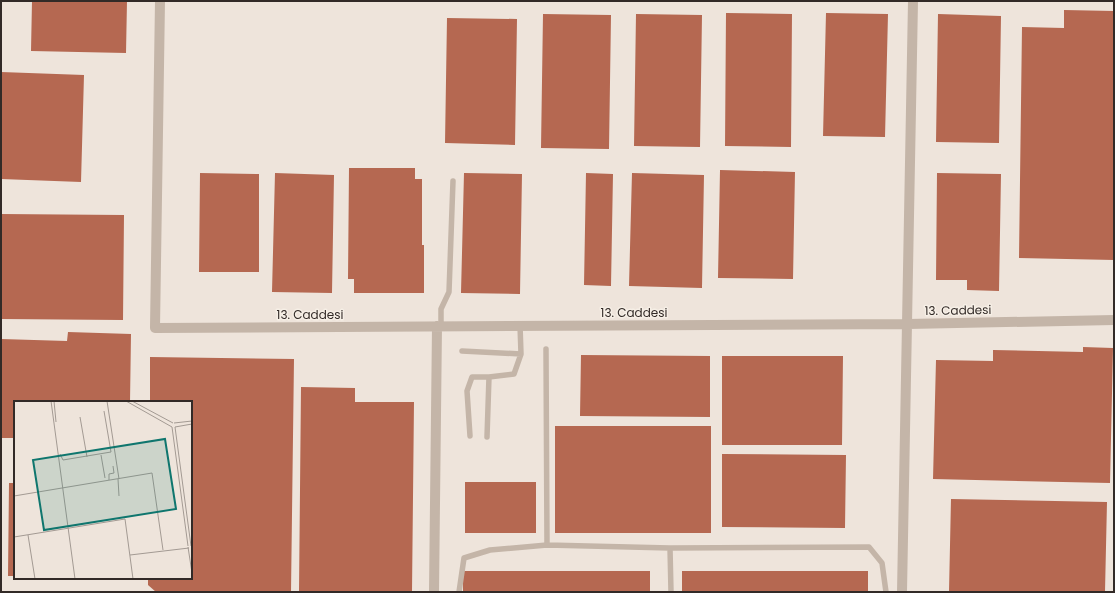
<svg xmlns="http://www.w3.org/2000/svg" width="1115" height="593" font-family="Poppins,sans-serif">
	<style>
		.building { fill: #b56851 }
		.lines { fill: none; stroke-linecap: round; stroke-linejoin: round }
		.service { stroke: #c4b5a8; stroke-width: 5.5 }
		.minor { stroke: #c4b5a8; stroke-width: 10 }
		.labels { text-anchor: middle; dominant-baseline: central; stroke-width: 3; stroke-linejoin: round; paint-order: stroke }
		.street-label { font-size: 12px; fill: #322a27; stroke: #f6efe6 }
		.inset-road { fill: none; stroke: #a39a93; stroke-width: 1 }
		.view { fill: #0f766e; fill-opacity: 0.15; stroke: #0f766e; stroke-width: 2 }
		.inset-edge { fill: none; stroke: #322a27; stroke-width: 2 }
	</style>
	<rect width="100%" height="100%" fill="#eee4db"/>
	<path class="building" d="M32,1H127L126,53L31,51Z
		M1064,10L1114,11V260L1019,258L1022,27L1064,28Z
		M726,13L792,14L791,147L725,146Z
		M826,13L888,14L885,137L823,136Z
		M543,14L611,15L609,149L541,148Z
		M636,14L702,15L700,147L634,146Z
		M938,14L1001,16L999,143L936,142Z
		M447,18L517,19L515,145L445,143Z
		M1,72L84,75L81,182L1,179Z
		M349,168H415V179H422V245H424V293H354V279H348Z
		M720,170L795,172L793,279L718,278Z
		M200,173L259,174V272H199Z
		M275,173L334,175L332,293L272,292Z
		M464,173L522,174L520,294L461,293Z
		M586,173L613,174L611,286L584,285Z
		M632,173L704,175L702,288L629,286Z
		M937,173L1001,174L999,291L967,290V280H936Z
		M1,214L124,215L123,320L1,319Z
		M68,332L131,334L130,402H15V438H1V339L67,341Z
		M1083,347L1113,348L1110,483L933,479L936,360L993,361V350L1083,352Z
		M581,355L710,356V417L580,416Z
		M722,356H843L842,445H722Z
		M150,357L294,359L291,592H156L148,585V578H191V402H150Z
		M301,387L355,388V402H414L412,592H299Z
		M555,426H711V533H555Z
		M722,454L846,455L845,528L722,527Z
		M465,482H536V533H465Z
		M9,483H15V576H8Z
		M951,499L1107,502L1105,592H949Z
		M463,571H650V592H463Z
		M682,571H868V592H682Z"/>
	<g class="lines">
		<path class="service" d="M441,326V309L449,292L453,181
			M546,349L547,545
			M462,351L521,354
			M470,436L467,391L472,377H489L514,374L521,354L520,325
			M487,437L489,377
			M670,548L671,592
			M459,592L464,558L490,550L547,545L670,548L869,547L882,563L886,592"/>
		<path class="minor" d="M160,1L155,328L908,324L1114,320
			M434,592L437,326
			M902,592L913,1"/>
	</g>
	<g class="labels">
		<g class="street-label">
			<text transform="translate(958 310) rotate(-1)">13. Caddesi</text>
			<text x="634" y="312">13. Caddesi</text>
			<text x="310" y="314">13. Caddesi</text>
		</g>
	</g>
	<g transform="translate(14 401)">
		<rect width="178" height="178" fill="#eee4db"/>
		<path class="inset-road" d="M37,0L61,178M40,0L42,21M93,0L105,78M112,0L158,26M118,0L159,22M66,16L73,56M160,22L178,20M158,26L174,145M161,26L177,145M161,26L178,23M46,53L49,59L97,51L90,10M87,54L91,77M104,78L105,95M95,79V73L100,72L99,65M0,95L138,72L149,149M14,134L21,178M0,136L111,118L119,178M174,146L178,172M116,154L175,147"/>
		<path class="view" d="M151,38L162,108L30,129L19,59Z"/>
		<rect width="178" height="178" class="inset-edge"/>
	</g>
	<rect width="1115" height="593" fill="none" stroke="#322a27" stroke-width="4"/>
</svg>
